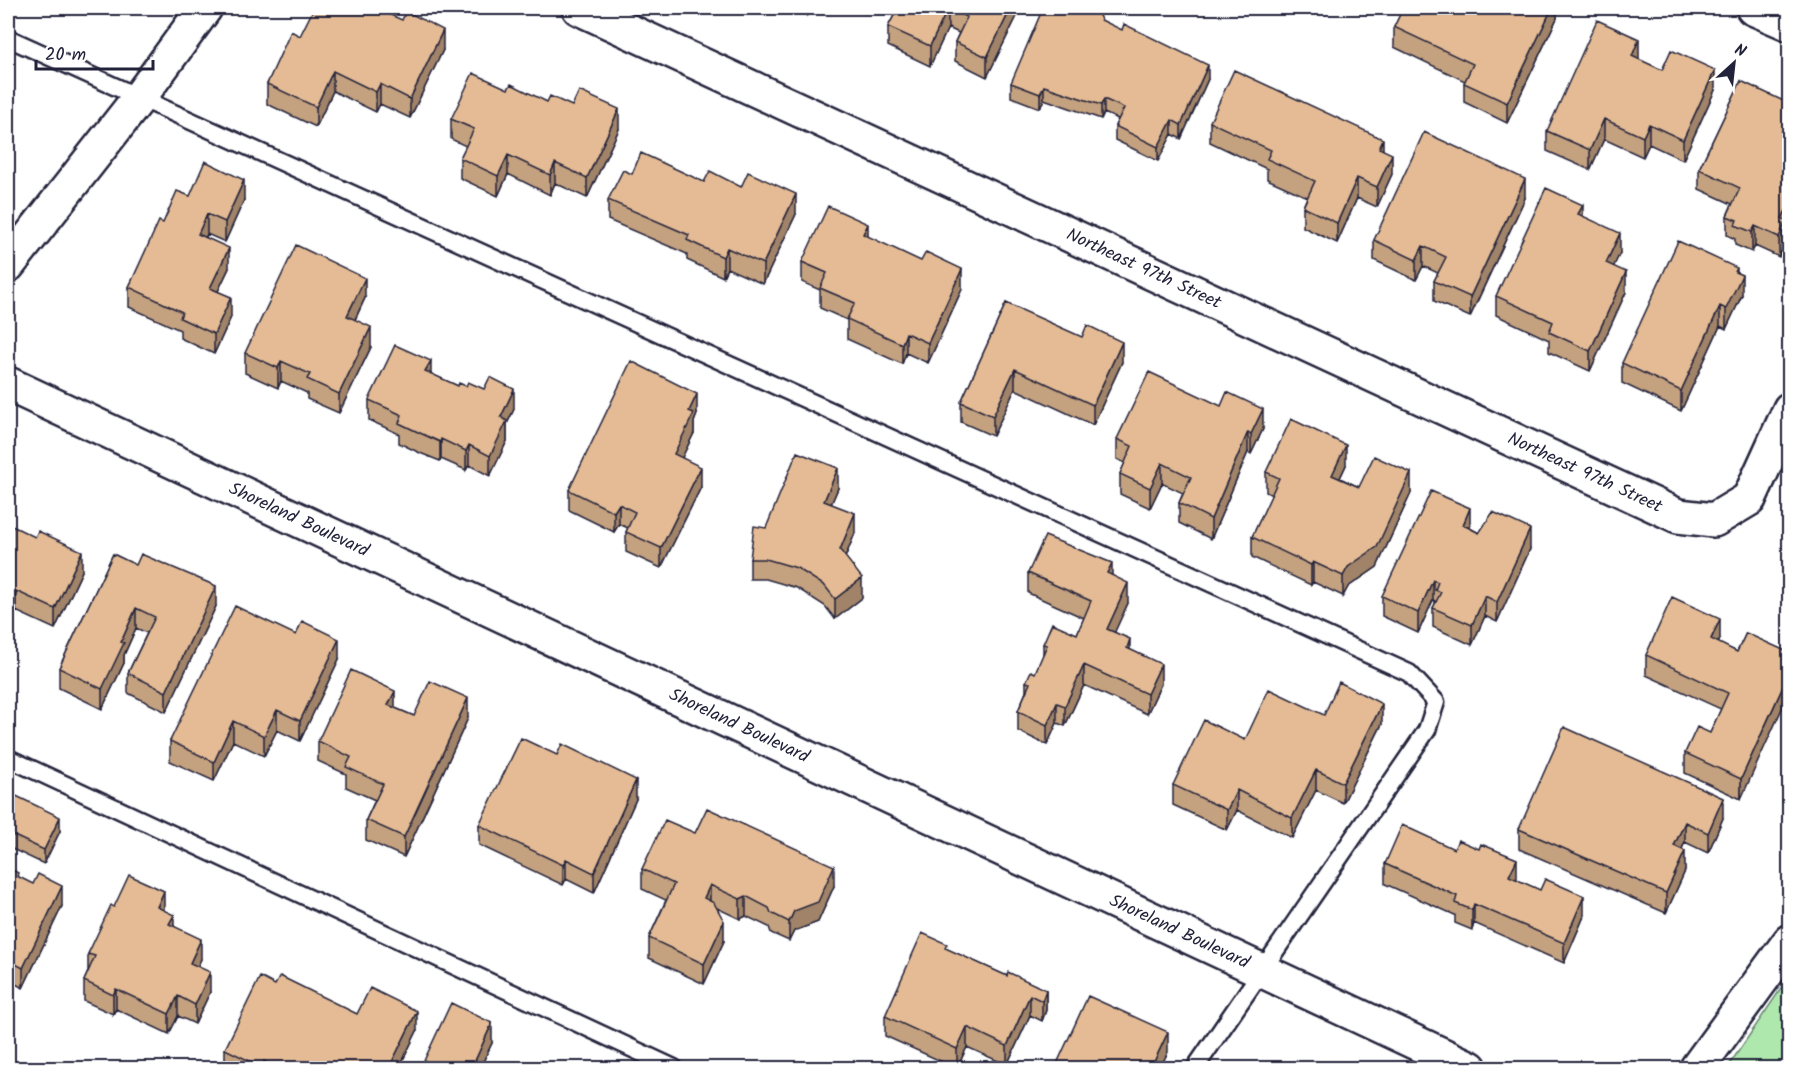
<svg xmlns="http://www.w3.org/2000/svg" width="1797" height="1076" font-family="Kalam,sans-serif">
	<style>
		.green { fill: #aee8ad; stroke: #688574; stroke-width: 1.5 }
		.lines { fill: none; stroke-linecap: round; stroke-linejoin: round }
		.lane-casing { stroke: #22223b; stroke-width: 21 }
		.street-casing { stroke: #22223b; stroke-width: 38 }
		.lane { stroke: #fff; stroke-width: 16 }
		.street { stroke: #fff; stroke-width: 33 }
		.wall { fill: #c4a17f; stroke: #22223b; stroke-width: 1.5 }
		.shaded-wall { fill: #a08368; stroke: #22223b; stroke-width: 1.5 }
		.building { fill: #e4bb94; stroke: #22223b; stroke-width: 1.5 }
		.labels { text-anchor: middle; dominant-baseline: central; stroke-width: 4.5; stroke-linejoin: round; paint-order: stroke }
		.street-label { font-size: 18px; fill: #22223b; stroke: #fff }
	</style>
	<rect width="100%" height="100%" fill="#fff"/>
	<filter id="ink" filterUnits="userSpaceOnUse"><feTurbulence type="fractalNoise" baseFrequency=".0167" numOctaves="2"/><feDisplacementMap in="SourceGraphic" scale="12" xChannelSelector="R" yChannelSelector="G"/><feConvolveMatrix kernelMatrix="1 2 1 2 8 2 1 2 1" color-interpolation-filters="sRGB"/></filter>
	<g filter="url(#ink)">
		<path class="green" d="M1789,977V1068H1727Z"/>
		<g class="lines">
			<defs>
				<path id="lane" d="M8,38L1409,673L1436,702L1427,730L1195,1068
					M8,758L674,1068"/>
				<g id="street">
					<path id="s1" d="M579,8L1678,516L1714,520L1749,499L1790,409"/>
					<path d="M1753,8L1790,24"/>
					<path d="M8,265L139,98L205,8"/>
					<path id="s2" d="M8,384L1470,1068"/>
					<path d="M1697,1068L1790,941"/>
				</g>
			</defs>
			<use href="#lane" class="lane-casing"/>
			<use href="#street" class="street-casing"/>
			<use href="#lane" class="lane"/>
			<use href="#street" class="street"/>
		</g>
		<path class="wall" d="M790,8H811L807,15Z
			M898,8H1021L987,77L955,61V42L959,33L948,28L930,66L888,46V27Z
			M1557,8V18L1507,123L1464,102V83L1465,81L1394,47V27Z
			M1101,20L1208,79L1181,139L1172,134L1158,161L1115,140V126L1118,119L1104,113L1101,119L1044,99L1040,108L1011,97V83Z
			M300,36L443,50L410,118L380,104L376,112L333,91L316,127L267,104V84Z
			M1639,60L1662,70L1715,90L1683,160L1649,144L1643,157L1604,139L1590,170L1547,151V131Z
			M1741,81L1786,230V240L1779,257L1755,246L1752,252L1735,245V239L1727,235V216L1732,204L1699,189V169Z
			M508,89L547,102L619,129L587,198L555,183L550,195L508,174L498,196L460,178V158L466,146L451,139V119Z
			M1210,122L1383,150L1392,174L1377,207L1357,198L1337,243L1303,227V207L1307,197L1267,179V169L1210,142Z
			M632,174L704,182L796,214L763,284L727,268L723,277L687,260V254L608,220V200Z
			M190,196L244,200L225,242L207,234L206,237L229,268L218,291L231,317L214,354L180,338V330L129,307V287L163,223Z
			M1525,198L1470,317L1434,301V281L1438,273L1423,266L1416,280L1374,260V240Z
			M1583,216L1620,253L1613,266L1626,292L1590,371L1549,352V340L1496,315V296Z
			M868,237L962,289L928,363L906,353L902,364L847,339V320L820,308V290L802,282V262Z
			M1737,273L1742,295L1726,329L1720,326L1681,411L1622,383V363Z
			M365,298L355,320L371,347L339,413L307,399V393L281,381L278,388L245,373V353Z
			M1006,303L1122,362L1093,425L1015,389L993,436L961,422V402Z
			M431,374L458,386L514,409L507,424V441L490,476L469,465L466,470L441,459L440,461L420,453L399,443V434L369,420V400Z
			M697,414L694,422V433L682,457L701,487L661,568L626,552V532L628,528L619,524L614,532L569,510V490Z
			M1263,429L1251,454L1248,452L1211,539L1179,523V503L1183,493L1162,483L1150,508L1120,494V474L1125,463L1117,459V439Z
			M1346,465L1340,478L1359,487L1411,493L1377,567L1348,587L1343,596L1313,582L1311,585L1252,557V537L1272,495L1266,492V472Z
			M838,488L831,504L855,533L845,557L862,598L835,619L825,606L797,588L766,579H750V559L766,528Z
			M8,524L82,571L55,629L16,611L13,619L8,616Z
			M1470,528L1479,533L1530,549L1497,622L1485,616L1472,645L1433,627V608L1435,604V601L1433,600L1418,633L1382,616V596Z
			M113,554L216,606L166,712L128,693V673L147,633L136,628L124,655V663L102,709L59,688V668Z
			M1028,573L1112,575L1128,603L1114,632L1161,684L1147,714L1084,685L1065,726L1057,723L1047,745L1018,731V711L1026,692V682L1035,673L1043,656V644L1077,634L1084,618L1028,593Z
			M1746,633L1741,799L1685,773V753L1710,733L1721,709L1646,675V655L1720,639L1718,643L1737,652Z
			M339,659L300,741L277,730L264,756L233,741L214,781L170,761V741Z
			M395,708L414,716L468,718L404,857L366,840V820L375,800L346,787V774L318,761V741Z
			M1324,715L1382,724L1343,803L1316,790L1292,838L1237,810L1227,830L1173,805V785L1245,740Z
			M8,792L60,831L44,864L8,847Z
			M636,799L594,893L566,879L563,885L479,845V825Z
			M1723,818L1708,853L1685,842L1682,849L1685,871L1666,913L1519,849V829Z
			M695,833L834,886L818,922L794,931L789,941L771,933L769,927L746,916L740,919L717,908L724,941L704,984L649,958V938L666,900L642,889V869Z
			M1385,864L1517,880L1584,916L1564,963L1474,923L1472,930L1455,923V915L1385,884Z
			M8,868L18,877L62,906L23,988L8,980Z
			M114,907L164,910L174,926L201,959L197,966L210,992L195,1024L178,1016L169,1034L116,1009L113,1014L84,1001V981L88,972V954Z
			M947,949L1007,976L1046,990V1010L1042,1021L1030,1015L1007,1065L967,1047L957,1068H956L885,1036V1016Z
			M275,985L357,1014L417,1031L399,1068H225V1049Z
			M492,1043L481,1066L486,1068H422V1065Z"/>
		<path class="shaded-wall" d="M807,8H811L807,15Z
			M948,8V28L930,66V46Z
			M1011,8H1021L987,77V57Z
			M1552,8H1557V18L1507,123V103Z
			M443,30V50L410,118V99Z
			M1639,39V59L1632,76V56Z
			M1208,65V79L1181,139V125Z
			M1715,70V90L1683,160V140Z
			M333,71V91L316,127V107Z
			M380,84V104L376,112V92Z
			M1044,86V99L1040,108V94Z
			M1104,99V113L1101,119V105Z
			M619,109V129L587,198V178Z
			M1790,115V135L1782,132Z
			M1604,119V139L1590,170V150Z
			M1172,120V134L1158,161V147Z
			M1649,124V144L1643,157V137Z
			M1383,139V159L1379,148Z
			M1392,154V174L1377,207V187Z
			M508,155V174L498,196V176Z
			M555,163V183L550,195V175Z
			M1357,178V198L1337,243V223Z
			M1525,179V198L1470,317V297Z
			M244,180V200L225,242V222Z
			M796,194V214L763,284V264Z
			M1790,203V223L1786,230V240L1779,257V237L1782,218Z
			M1583,205V225L1578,214Z
			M207,214V234L198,254V234Z
			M868,224V244L863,234Z
			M1755,226V246L1752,252V232Z
			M1620,233V253L1606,283V263Z
			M1423,246V266L1416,280V260Z
			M229,248V268L210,308V288Z
			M727,248V268L723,277V257Z
			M1737,268V286L1742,275V295L1726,329V309L1735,272Z
			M962,269V289L928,363V343Z
			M1626,272V292L1590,371V351Z
			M365,278V298L347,336V316Z
			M231,297V317L214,354V334Z
			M1720,306V326L1681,411V391Z
			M371,327V347L339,413V394Z
			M906,333V353L902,364V344Z
			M1122,342V362L1093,425V405Z
			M281,361V381L278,388V368Z
			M431,361V381L425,371Z
			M1015,369V389L993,436V416Z
			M514,389V409L507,424V441L490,476V456L501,417Z
			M697,394V414L694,422V433L674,474V454L689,411Z
			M1263,409V429L1251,454V434Z
			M1248,432V452L1211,539V519Z
			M441,439V459L440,461V442Z
			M469,445V465L466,470V451Z
			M1346,445V465L1332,495V475Z
			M1162,463V483L1150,508V488Z
			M701,467V487L661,568V548Z
			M838,468V488L824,521V501Z
			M1411,473V493L1377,567L1348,587L1343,596V576L1348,567Z
			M619,504V524L614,532V512Z
			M1470,508V528L1463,525Z
			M855,513V533L840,570V550Z
			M1530,529V549L1497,622V602Z
			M82,551V571L55,629V609Z
			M1313,562V582L1311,585V565Z
			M1112,563V583L1107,573Z
			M862,578V598L835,619V599Z
			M1433,580V600L1418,633V613Z
			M1128,583V603L1107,649V629Z
			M216,586V606L166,712V692Z
			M16,591V611L13,619V599Z
			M1485,596V616L1472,645V625Z
			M136,608V628L124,655V663L102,709V689L121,642Z
			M1720,619V639L1711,659V639Z
			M339,639V659L300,741V721Z
			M1130,639V659L1127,648Z
			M1161,664V684L1147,714V694Z
			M1084,665V685L1065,726V706Z
			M1790,671V691L1741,799V779Z
			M395,691V711L388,705Z
			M468,698V718L404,857V837Z
			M1057,703V723L1047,745V725Z
			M1382,704V724L1343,803V783Z
			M277,710V730L264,756V736Z
			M233,721V741L214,781V762Z
			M1316,770V790L1292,838V818Z
			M636,780V799L594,893V873Z
			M1237,790V810L1227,830V810Z
			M1723,798V818L1708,853V833Z
			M60,817V831L44,864V850Z
			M1685,822V842L1674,866V846Z
			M1685,851V871L1666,913V893Z
			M566,859V879L563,885V865Z
			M1517,859V879L1509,896V876Z
			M834,866V886L818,922L794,931L789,941V922L794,911Z
			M710,885V905L704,898Z
			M62,886V906L23,988V968Z
			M164,891V911L157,907Z
			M746,896V916L740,919V899Z
			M1584,896V916L1564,963V943Z
			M1474,904V923L1472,930V910Z
			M174,915V935L169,924Z
			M724,921V941L704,984V964Z
			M201,939V959L190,983V963Z
			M210,972V992L195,1024V1005Z
			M116,989V1009L113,1014V995Z
			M1046,990V1010L1042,1021V1001Z
			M1030,995V1015L1007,1065V1046Z
			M178,996V1016L169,1034V1014Z
			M417,1011V1031L399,1068H389Z
			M492,1023V1043L480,1068L474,1063Z
			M967,1027V1047L957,1068V1049Z
			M1168,1032V1052L1160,1068H1151Z"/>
		<path class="building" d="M314,8H375L402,20L406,11L443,30L410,99L380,84L376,92L333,71L316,107L267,84L291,31L300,36Z
			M898,8H1011L987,57L955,42L967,17L948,8L930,46L888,27Z
			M1043,8H1096L1101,20L1122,30L1124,24L1208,65L1181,125L1172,120L1158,147L1115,126L1124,108L1104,99L1101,105L1044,86L1040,94L1011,83Z
			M1403,8H1552L1507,103L1464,83L1473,64L1394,27Z
			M1597,20L1639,39L1632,56L1662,70L1671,50L1715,70L1683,140L1649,124L1643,137L1604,119L1590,150L1547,131Z
			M1234,70L1383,139L1379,148L1392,154L1377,187L1357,178L1337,223L1303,207L1315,181L1267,159L1271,150L1210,122Z
			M473,73L508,89L511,84L547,102L550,96L572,106L579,91L619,109L587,178L555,163L550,175L508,155L498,176L460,158L474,129L451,119Z
			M1741,81L1790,104V115L1782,132L1790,136V203L1782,218L1786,221L1779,237L1755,226L1752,232L1735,225L1737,220L1727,216L1740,188L1699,169Z
			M1424,132L1525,179L1470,297L1434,281L1446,257L1423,246L1416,260L1374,240Z
			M641,153L704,182L710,171L741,187L748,172L796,194L763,264L727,248L723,257L687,240L689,235L608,200L623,170L632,174Z
			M205,161L244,180L225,222L207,214L198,234L229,248L210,288L231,297L214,334L180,318L182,312L129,287L159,221L163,223L177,191L190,196Z
			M1546,188L1583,205L1578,214L1620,233L1606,263L1626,272L1590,351L1549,332L1553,322L1496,296Z
			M828,206L868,224L863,234L921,261L926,252L962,269L928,343L906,333L902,344L847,319L855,303L820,288L827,273L802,262Z
			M1678,241L1737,268L1735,272L1742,275L1726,309L1720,306L1681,391L1622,363Z
			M296,245L365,278L347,316L371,327L339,394L307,379L310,374L281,361L278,368L245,353Z
			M1006,303L1082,337L1087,325L1122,342L1093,405L1015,369L993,416L961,402Z
			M395,345L431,361L425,371L458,386L459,383L466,386L468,382L484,389L490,377L514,389L501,417L507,421L490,456L469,445L466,451L441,439L440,442L420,433L399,423L402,415L369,400Z
			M631,361L697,394L689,411L694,413L674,454L701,467L661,548L626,532L635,512L619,504L614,512L569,490Z
			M1149,372L1221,406L1227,392L1263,409L1251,434L1248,432L1211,519L1179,503L1191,477L1162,463L1150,488L1120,474L1132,446L1117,439Z
			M1291,419L1346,445L1332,475L1359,487L1374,456L1411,473L1377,547L1348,567L1343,576L1313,562L1311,565L1252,537L1279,478L1266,472Z
			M797,452L838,468L824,501L855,513L840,550L862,578L835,599L825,586L797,568L766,559H750L754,526L766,528Z
			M1431,491L1470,508L1463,525L1479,533L1493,512L1530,529L1497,602L1485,596L1472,625L1433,608L1441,592L1435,590L1438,582L1433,580L1418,613L1382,596Z
			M8,524L35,537L38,531L82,551L55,609L16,591L13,599L8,596Z
			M1045,536L1112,563L1107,573L1128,583L1107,629L1130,639L1127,648L1161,664L1147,694L1084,665L1065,706L1057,703L1047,725L1018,711L1030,683L1026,682L1031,671L1035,673L1047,645L1043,644L1052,623L1077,634L1091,601L1028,573Z
			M113,554L136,565L141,554L216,586L166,692L128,673L155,617L136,608L121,642L124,643L102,689L59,668Z
			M1672,597L1720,619L1711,639L1737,652L1746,633L1790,653V671L1741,779L1685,753L1697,727L1710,733L1728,693L1646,655Z
			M235,606L296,635L302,621L339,639L300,721L277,710L264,736L233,721L214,762L170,741Z
			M351,670L395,691L388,705L414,716L430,681L468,698L404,837L366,820L383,784L346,767L351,757L318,741Z
			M1339,682L1382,704L1343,783L1316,770L1292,818L1237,790L1227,810L1173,785L1204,720L1245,740L1269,689L1324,715Z
			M1564,727L1723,798L1708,833L1685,822L1674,846L1685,851L1666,893L1519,829Z
			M521,738L557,755L562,744L636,780L594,873L566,859L563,865L479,825Z
			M8,792L60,817L44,850L8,833Z
			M707,808L834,866L818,902L794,911L789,922L771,913L769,908L746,896L740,899L710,885L704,898L714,903L724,921L704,964L649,938L674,884L642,869L665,820L695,833Z
			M1402,825L1454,849L1458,840L1479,849L1481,844L1517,859L1509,876L1540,890L1545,879L1584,896L1564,943L1474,904L1472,910L1455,903L1457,896L1385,864Z
			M8,868L18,873L17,876L33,884L38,874L62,886L23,968L8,960Z
			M129,875L164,891L157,907L174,915L169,924L201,939L190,963L210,972L195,1005L178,996L169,1014L116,989L113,995L84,981L95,956L88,954L111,905L114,907Z
			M922,933L947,944L945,948L1007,976L1008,972L1046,990L1042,1001L1030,995L1007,1046L967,1027L957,1049L885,1016Z
			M280,976L357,1014L370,988L417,1011L389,1068H277L264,1061L262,1067L225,1049L260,977L275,985Z
			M1088,996L1168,1032L1151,1068H1055Z
			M451,1003L492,1023L474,1063L486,1068H431L422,1065Z"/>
	</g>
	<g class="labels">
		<g class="street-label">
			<text stroke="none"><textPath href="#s1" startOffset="622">Northeast 97th Street</textPath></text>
			<text stroke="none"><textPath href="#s1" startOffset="1108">Northeast 97th Street</textPath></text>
			<text stroke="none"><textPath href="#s2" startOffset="321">Shoreland Boulevard</textPath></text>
			<text stroke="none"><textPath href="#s2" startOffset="807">Shoreland Boulevard</textPath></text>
			<text stroke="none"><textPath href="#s2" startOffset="1293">Shoreland Boulevard</textPath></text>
		</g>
	</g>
	<rect width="1797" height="1076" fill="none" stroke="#fff" stroke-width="30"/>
	<rect x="15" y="15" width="1767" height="1046" fill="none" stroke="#22223b" stroke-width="2" filter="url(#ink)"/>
	<g transform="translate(1734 63) rotate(27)" stroke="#ffffff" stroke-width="4.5" paint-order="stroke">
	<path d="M0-4.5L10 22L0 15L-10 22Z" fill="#22223b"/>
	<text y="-9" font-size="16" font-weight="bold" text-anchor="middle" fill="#22223b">N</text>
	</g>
	<path d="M36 60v9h117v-9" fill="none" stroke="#22223b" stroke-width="3"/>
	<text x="45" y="60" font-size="18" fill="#22223b" stroke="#ffffff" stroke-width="4.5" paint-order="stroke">20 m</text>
</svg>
